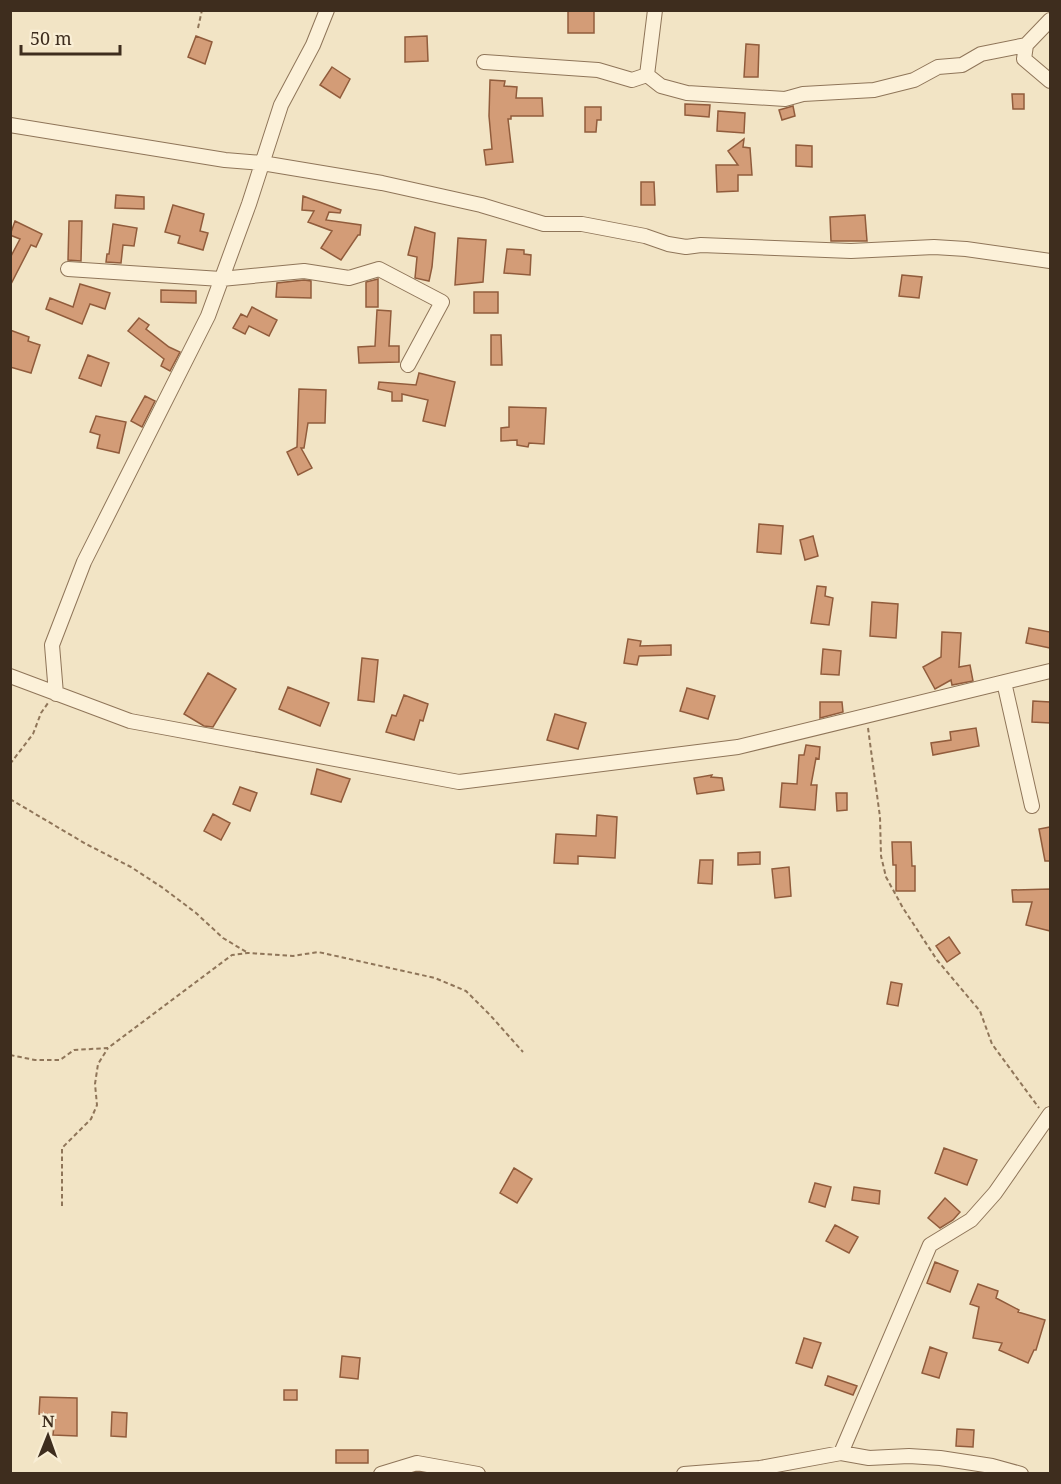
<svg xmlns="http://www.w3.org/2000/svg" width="1061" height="1484" font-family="'Noto Serif',serif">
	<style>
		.building { fill: #d39c77; stroke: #915c3c; stroke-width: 1.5 }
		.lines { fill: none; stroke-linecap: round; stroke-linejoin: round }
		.minor-casing { stroke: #8f7559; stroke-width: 16 }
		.path { stroke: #8f7559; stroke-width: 2; stroke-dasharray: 4.5 3; stroke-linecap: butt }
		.minor { stroke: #fcf1d9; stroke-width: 14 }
	</style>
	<rect width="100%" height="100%" fill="#f2e4c5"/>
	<path class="building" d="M568,10H594V33H568Z
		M196,36L212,42L205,64L188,57Z
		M427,36L428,61L405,62V37Z
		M746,44L759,45L758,77H744Z
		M332,67L350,79L340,98L320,85Z
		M490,80L505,81L504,86L517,87L516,98H542L543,116H511V119H508L513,162L486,165L484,150L492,149L489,116Z
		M1012,94H1024V109H1013Z
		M685,104L710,105L709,117L685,115Z
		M793,106L795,116L782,120L779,110Z
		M585,107H601V120H597L596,132H585Z
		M718,111L745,113L744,133L717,131Z
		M744,139L743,147L750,148L752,175H738V191L717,192L716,165H738L728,151Z
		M796,145L812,146V167L796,166Z
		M641,182H654L655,205H641Z
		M116,195L144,197V209L115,208Z
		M303,196L341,210L340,213L329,212L326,220L361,225L360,235H358L341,260L321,248L332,231L308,222L314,211L302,210Z
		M173,205L204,214L200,231L208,233L203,250L178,243L180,236L165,232Z
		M865,215L867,241H831L830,217Z
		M15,221L42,234L36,247L31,245L10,286V258L20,239L10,235Z
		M69,221H82L81,261L68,260Z
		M113,224L137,228L134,246L123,245L121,263L106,262L107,254H109Z
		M415,227L435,233L432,267L429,281L415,278L417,257L408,255Z
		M458,238L486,240L483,282L455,285Z
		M507,249L524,250V254L531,255L530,275L504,273Z
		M902,275L922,277L919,298L899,296Z
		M378,279V307H366V282Z
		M304,280L311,281V298L276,297L277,283Z
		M80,284L110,293L105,309L90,304L82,324L46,309L50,298L73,307Z
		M161,290L196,291V303L161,302Z
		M474,292H498V313H474Z
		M252,307L277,320L269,336L249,326L245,334L233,328L241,314L247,317Z
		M377,310L391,311L389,346H399V362L359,363L358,347L375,346Z
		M139,318L149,325L146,329L169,347L180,352L170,371L161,366L164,359L128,331Z
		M10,330L29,337L28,341L40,345L31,373L10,367Z
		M491,335H501L502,365H491Z
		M88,355L109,363L101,386L79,378Z
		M419,373L455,382L445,426L423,421L428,400L402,394V401H392V392L378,389L379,382L416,385Z
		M299,389L326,390L325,423H308L304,448H301L312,468L298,475L287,452L297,447Z
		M145,396L155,401L142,427L131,421Z
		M509,407L546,408L544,444L529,443L528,447L517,445V440L501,441V428L509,427Z
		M96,416L126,422L119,453L97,448L100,435L90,432Z
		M759,524L783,526L781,554L757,552Z
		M813,536L818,556L805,560L800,540Z
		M817,586L826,587L825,596L833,598L829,625L811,623Z
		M872,602L898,604L896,638L870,636Z
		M1029,628L1050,632V648L1026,643Z
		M942,632L961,633L959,667L970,665L973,681L952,685L951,680L935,689L923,667L941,657Z
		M628,639L641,641L640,646L671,645V655L639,656L637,665L624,663Z
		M823,649L841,651L839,675L821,674Z
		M362,658L378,660L374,702L358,700Z
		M208,673L236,689L213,727L204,726L184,714Z
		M288,687L329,703L320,726L279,709Z
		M687,688L715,696L708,719L680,711Z
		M404,695L428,704L423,721L420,720L414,740L386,732L392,715L396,716Z
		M1033,701L1050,702V723L1032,722Z
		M820,702H842L843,712L820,718Z
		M555,714L586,723L578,749L547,740Z
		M976,728L979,746L933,755L931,743L951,740L950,732Z
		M806,745L820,747L819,759L816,758L811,785H817L815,810L780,807L782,783L797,784L799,755H804Z
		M317,769L350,779L341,802L311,794Z
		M712,775L711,777L722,778L724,790L697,794L694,778Z
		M240,787L257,793L250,811L233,804Z
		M836,793H847V810L837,811Z
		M213,814L230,823L221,840L204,831Z
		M597,815L617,817L615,858L578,856V864L554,863L556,834L596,836Z
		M1050,827V861H1045L1039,829Z
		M892,842H911L912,866H915V891H896V865H893Z
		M760,852V864L738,865V853Z
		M700,860H713L712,884L698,883Z
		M789,867L791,896L775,898L772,869Z
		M1050,889V931L1026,925L1032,902H1013L1012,890Z
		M949,937L960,953L947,962L936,946Z
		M891,982L902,984L898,1006L887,1004Z
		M944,1148L977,1160L967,1185L935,1173Z
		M514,1168L532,1179L517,1203L500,1193Z
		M815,1183L831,1187L825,1207L809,1202Z
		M854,1187L880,1191L879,1204L852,1200Z
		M945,1198L960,1212L953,1220L940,1228L928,1218Z
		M835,1225L858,1237L849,1253L826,1241Z
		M935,1262L958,1271L950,1292L927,1283Z
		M978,1284L998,1291L996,1298L1019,1310L1018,1312L1045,1320L1036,1350H1034L1028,1363L999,1350L1002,1343L973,1338L979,1307L970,1304Z
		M804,1338L821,1343L812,1368L796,1363Z
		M930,1347L947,1353L939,1378L922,1373Z
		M342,1356L360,1358L358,1379L340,1377Z
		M828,1376L857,1386L853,1395L825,1385Z
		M284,1390H297V1400H284Z
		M40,1397L77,1398V1436L53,1435L55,1415L39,1414Z
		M112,1412L127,1413L126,1437L111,1436Z
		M957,1429L974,1430L973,1447L956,1446Z
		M336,1450H368V1463H336Z"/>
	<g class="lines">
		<defs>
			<path id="minor" d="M655,10L647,75L661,86L687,93L785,99L803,94L874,90L914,80L938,67L962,65L981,54L1026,45L1024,59L1050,81
				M1026,45L1050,20
				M484,62L598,70L632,80L647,75
				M10,125L225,160L262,163L382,183L481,205L544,224H582L645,236L668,244L686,247L701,245L851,251L934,247L966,249L1050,261
				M68,269L221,279L304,271L349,278L379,269L442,302L408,365
				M10,676L130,721L459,782L738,747L1050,671
				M1004,682L1032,806
				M56,694L52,645L84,562L208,316L249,204L281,105L313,45L327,10
				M841,1453L930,1245L971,1220L995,1193L1050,1114
				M381,1474L417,1463L478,1474
				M684,1474L760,1468L841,1453L869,1458L909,1456L940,1458L992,1466L1021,1474"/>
		</defs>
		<use href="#minor" class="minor-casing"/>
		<path class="path" d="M198,28L202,10
			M868,728L880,817L881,856L886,877L903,908L937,960L980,1011L992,1044L1039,1108
			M10,764L33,734L41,713L48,703
			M10,799L86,844L131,867L163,888L196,913L223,938L248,953
			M10,1055L35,1060H60L74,1050L108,1048L232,955L248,953L293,956L318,952L435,978L466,991L490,1015L523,1052
			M62,1206V1148L91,1119L97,1105L95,1084L98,1064L108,1048"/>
		<use href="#minor" class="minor"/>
	</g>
	<rect width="1061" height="1484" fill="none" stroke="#3e2d1e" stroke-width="24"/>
	<g transform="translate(48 1436) rotate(1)" stroke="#f9eed5" stroke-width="4.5" paint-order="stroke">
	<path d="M0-4.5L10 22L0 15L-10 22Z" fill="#3e2d1e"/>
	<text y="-9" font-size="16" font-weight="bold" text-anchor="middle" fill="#3e2d1e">N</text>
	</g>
	<path d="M21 45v9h99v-9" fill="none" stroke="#3e2d1e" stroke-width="3"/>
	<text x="30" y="45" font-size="18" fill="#3e2d1e" stroke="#f9eed5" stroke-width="4.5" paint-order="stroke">50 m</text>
</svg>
